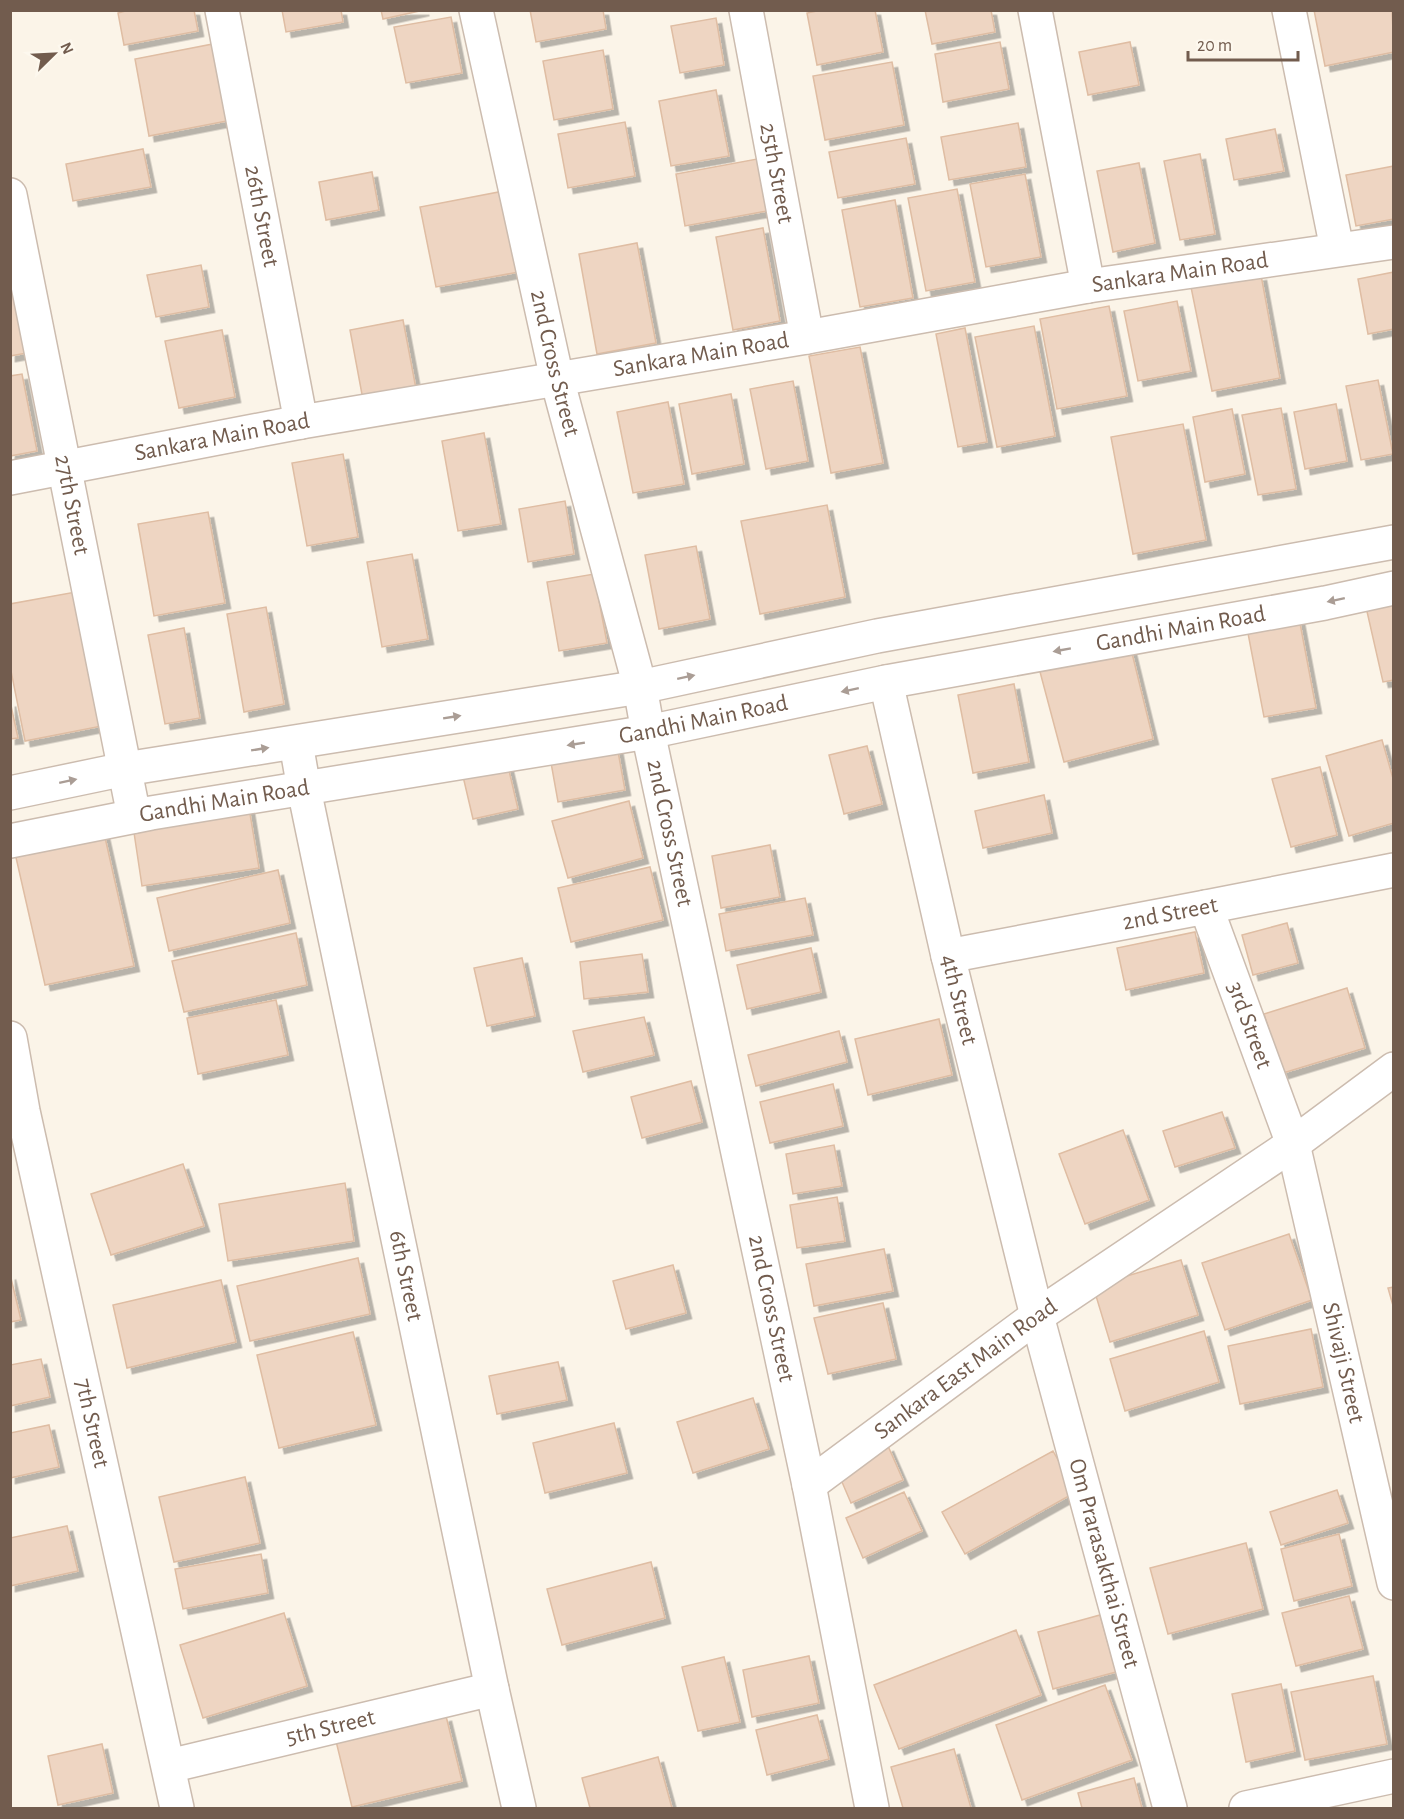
<svg xmlns="http://www.w3.org/2000/svg" width="1404" height="1819" font-family="'Alegreya Sans',sans-serif">
	<style>
		.building { fill: #eed5c2; stroke: #dfbda3; stroke-width: 1.5; filter: url(#shadow) }
		.lines { fill: none; stroke-linecap: round; stroke-linejoin: round }
		.minor-casing { stroke: #ccbcaf; stroke-width: 36 }
		.tertiary-casing { stroke: #ccbcaf; stroke-width: 36 }
		.minor { stroke: #fff; stroke-width: 33 }
		.tertiary { stroke: #fff; stroke-width: 33 }
		.oneway { fill: #aa9d95 }
		.labels { text-anchor: middle; dominant-baseline: central; stroke-width: 4.5; stroke-linejoin: round; paint-order: stroke }
		.street-label { font-size: 24px; fill: #725c4e; stroke: #fdf8ee }
	</style>
	<defs>
		<filter id="shadow"><feDropShadow dx="5.5" dy="5.5" stdDeviation="0" flood-color="#0004"/></filter>
	</defs>
	<rect width="100%" height="100%" fill="#fbf4e8"/>
	<path class="building" d="M194,10L198,31L124,45L118,13L129,10Z
		M282,10H341L343,22L286,32Z
		M381,10H424L383,19Z
		M530,10H603L606,29L536,42Z
		M822,10H875L883,52L817,65L807,13Z
		M925,10H991L995,32L932,44Z
		M1314,10H1392L1394,52L1325,66Z
		M451,17L462,73L406,83L394,27Z
		M716,18L724,65L680,73L671,26Z
		M1000,42L1009,89L943,102L935,54Z
		M1130,42L1139,85L1088,95L1079,52Z
		M218,43L232,120L149,136L135,59Z
		M603,50L613,109L554,120L543,61Z
		M892,62L904,125L825,140L813,76Z
		M716,90L729,156L671,166L659,101Z
		M625,122L635,176L568,188L558,134Z
		M1018,123L1026,167L949,180L941,137Z
		M1275,129L1284,171L1234,180L1226,139Z
		M906,138L915,184L838,198L829,152Z
		M143,149L151,187L73,201L66,164Z
		M1200,154L1215,234L1180,240L1164,161Z
		M757,159L767,211L685,226L676,174Z
		M1139,163L1155,243L1113,252L1097,171Z
		M1394,166V219L1356,226L1346,175Z
		M372,172L379,210L326,220L319,182Z
		M1025,174L1041,257L986,267L970,184Z
		M957,189L975,282L926,291L908,198Z
		M504,191L519,272L436,287L420,207Z
		M895,200L913,298L860,307L842,210Z
		M763,228L780,321L733,330L716,237Z
		M637,243L656,343L597,354L579,254Z
		M201,265L209,307L156,317L147,275Z
		M1394,272V329L1368,334L1358,279Z
		M10,275L27,353L10,356Z
		M1261,275L1280,378L1212,391L1191,287Z
		M1177,301L1191,371L1138,381L1124,311Z
		M1109,306L1127,396L1057,409L1040,319Z
		M403,320L417,394L364,405L350,330Z
		M1034,326L1055,436L997,447L975,337Z
		M965,328L987,442L958,447L936,334Z
		M222,330L235,397L179,408L165,341Z
		M860,347L883,463L831,473L809,356Z
		M22,374L37,451L10,456V376Z
		M1378,380L1393,454L1361,460L1346,386Z
		M793,381L808,461L766,469L750,389Z
		M731,394L744,464L692,474L679,404Z
		M668,402L684,484L633,493L617,412Z
		M1336,404L1347,461L1305,469L1294,412Z
		M1281,408L1296,489L1258,495L1242,415Z
		M1232,409L1245,474L1205,482L1193,417Z
		M1183,424L1206,540L1133,554L1111,437Z
		M484,433L501,524L458,531L442,441Z
		M343,454L358,537L307,546L292,463Z
		M565,501L574,554L528,562L519,509Z
		M827,505L845,597L760,614L741,521Z
		M208,512L225,603L154,616L138,524Z
		M696,546L710,619L659,629L645,555Z
		M412,554L428,639L382,647L367,562Z
		M594,574L607,643L559,651L547,582Z
		M81,591L107,725L25,741L10,666V604Z
		M1394,601V680L1383,682L1366,607Z
		M266,607L284,704L244,712L227,614Z
		M1299,618L1316,708L1264,717L1247,628Z
		M184,628L200,718L165,724L148,635Z
		M1130,645L1153,739L1064,762L1039,668Z
		M1014,684L1029,762L973,773L958,695Z
		M10,701L18,738L10,739Z
		M1382,740L1394,782V823L1349,836L1326,756Z
		M617,746L625,790L558,802L550,757Z
		M867,746L882,804L844,814L829,755Z
		M507,762L518,809L473,819L462,772Z
		M1320,767L1337,835L1291,847L1272,779Z
		M1044,795L1052,833L983,848L975,811Z
		M629,801L643,858L568,878L552,821Z
		M249,808L259,868L142,886L133,826Z
		M104,833L134,966L45,985L15,853Z
		M770,845L780,897L721,908L712,856Z
		M650,867L663,920L571,942L558,888Z
		M278,870L290,923L169,951L157,898Z
		M805,898L813,935L726,951L719,914Z
		M1287,923L1298,963L1253,975L1242,935Z
		M1195,932L1204,973L1126,990L1117,948Z
		M296,933L307,985L184,1012L172,961Z
		M811,948L821,992L747,1009L737,965Z
		M642,954L648,992L584,999L580,962Z
		M522,958L535,1016L487,1026L474,968Z
		M1347,988L1365,1048L1283,1073L1264,1014Z
		M276,1000L288,1055L198,1074L187,1018Z
		M644,1017L654,1055L583,1072L573,1031Z
		M939,1019L952,1075L868,1095L855,1039Z
		M839,1031L847,1062L756,1086L748,1055Z
		M691,1081L702,1122L642,1138L631,1097Z
		M833,1084L843,1126L770,1143L760,1102Z
		M1222,1112L1235,1148L1175,1167L1163,1131Z
		M1123,1130L1149,1200L1085,1224L1059,1154Z
		M834,1145L842,1186L793,1194L786,1154Z
		M183,1164L204,1226L111,1255L91,1194Z
		M345,1183L354,1241L228,1261L219,1204Z
		M837,1197L845,1241L797,1248L790,1205Z
		M1289,1234L1312,1300L1225,1330L1202,1263Z
		M884,1249L893,1291L814,1306L806,1264Z
		M358,1258L370,1314L250,1341L237,1286Z
		M1181,1260L1198,1315L1110,1342L1093,1286Z
		M673,1265L686,1313L626,1329L613,1281Z
		M10,1274L21,1320L10,1322Z
		M221,1280L236,1342L127,1368L113,1305Z
		M1394,1287V1309L1388,1288Z
		M883,1303L896,1359L828,1374L814,1318Z
		M1311,1329L1323,1387L1240,1404L1228,1346Z
		M1204,1331L1219,1382L1125,1411L1110,1359Z
		M353,1332L376,1425L279,1448L257,1355Z
		M41,1359L50,1397L10,1406V1365Z
		M558,1362L567,1400L497,1414L489,1376Z
		M753,1398L769,1449L693,1473L677,1422Z
		M614,1423L627,1473L545,1493L533,1443Z
		M49,1425L59,1467L10,1478V1433Z
		M888,1446L903,1480L851,1503L836,1468Z
		M1053,1451L1076,1492L965,1554L942,1512Z
		M245,1477L260,1543L174,1562L159,1497Z
		M1337,1490L1348,1523L1281,1545L1270,1512Z
		M904,1492L922,1531L863,1558L846,1518Z
		M67,1526L78,1571L10,1586V1538Z
		M1339,1534L1352,1586L1294,1601L1281,1549Z
		M1246,1543L1263,1609L1168,1634L1150,1568Z
		M261,1554L268,1593L183,1609L175,1569Z
		M651,1562L665,1618L562,1645L547,1589Z
		M1349,1596L1363,1649L1296,1666L1282,1613Z
		M284,1613L307,1686L203,1718L180,1645Z
		M1100,1615L1116,1672L1053,1689L1038,1632Z
		M1016,1630L1041,1695L899,1749L874,1685Z
		M809,1656L819,1703L752,1717L743,1670Z
		M724,1657L740,1722L698,1731L682,1667Z
		M1373,1676L1387,1744L1305,1760L1291,1692Z
		M1281,1684L1295,1751L1246,1762L1232,1694Z
		M1105,1685L1132,1760L1022,1800L996,1725Z
		M817,1715L829,1759L767,1775L756,1730Z
		M446,1716L462,1781L352,1807L336,1741Z
		M102,1744L113,1793L58,1805L48,1756Z
		M954,1749L971,1808H903L891,1767Z
		M658,1757L672,1808H590L582,1778Z
		M1134,1778L1142,1808H1082L1078,1793Z"/>
	<g class="lines">
		<defs>
			<g id="minor">
				<path id="s1" d="M222,10L301,422"/>
				<path id="s2" d="M476,10L557,379L640,687L648,732L809,1485L872,1808"/>
				<path id="s3" d="M746,10L807,337"/>
				<path d="M1035,10L1088,286"/>
				<path d="M1289,10L1337,249"/>
				<path id="s4" d="M10,195L134,816"/>
				<path id="s5" d="M10,478L301,422L807,337L1088,286L1394,242"/>
				<path id="s6" d="M886,682L948,956L1037,1316L1170,1808"/>
				<path id="s7" d="M296,743L304,789L492,1689L519,1808"/>
				<path id="s8" d="M1206,907L1293,1144L1394,1583"/>
				<path id="s9" d="M948,956L1206,907L1394,870"/>
				<path id="s10" d="M10,1038L23,1111L177,1808"/>
				<path id="s11" d="M809,1485L1037,1316L1293,1144L1394,1069"/>
				<path id="s12" d="M169,1766L492,1689"/>
				<path d="M1246,1808L1394,1776"/>
			</g>
			<g id="tertiary">
				<path d="M10,793L125,769L640,687L877,636L1394,542"/>
				<path id="s13" d="M10,841L151,813L648,732L886,682L1325,603L1394,588"/>
			</g>
		</defs>
		<use href="#minor" class="minor-casing"/>
		<use href="#tertiary" class="tertiary-casing"/>
		<use href="#minor" class="minor"/>
		<use href="#tertiary" class="tertiary"/>
	</g>
	<defs><path id="oneway-solid" d="M-6-.8H1V-3.2L6.5 0L1 3.2V.8H-6Z" transform="scale(1.5)"/></defs>
	<g class="oneway">
		<use href="#oneway-solid" transform="translate(1336 600) rotate(168)"/>
		<use href="#oneway-solid" transform="translate(1062 650) rotate(170)"/>
		<use href="#oneway-solid" transform="translate(686 677) rotate(-12)"/>
		<use href="#oneway-solid" transform="translate(850 690) rotate(168)"/>
		<use href="#oneway-solid" transform="translate(452 717) rotate(-9)"/>
		<use href="#oneway-solid" transform="translate(576 744) rotate(171)"/>
		<use href="#oneway-solid" transform="translate(260 749) rotate(-9)"/>
		<use href="#oneway-solid" transform="translate(68 781) rotate(-12)"/>
	</g>
	<g class="labels">
		<g class="street-label">
			<text stroke="none"><textPath href="#s3" startOffset="166">25th Street</textPath></text>
			<text stroke="none"><textPath href="#s1" startOffset="210">26th Street</textPath></text>
			<text stroke="none"><textPath href="#s5" startOffset="1188">Sankara Main Road</textPath></text>
			<text stroke="none"><textPath href="#s5" startOffset="702">Sankara Main Road</textPath></text>
			<text stroke="none"><textPath href="#s2" startOffset="362">2nd Cross Street</textPath></text>
			<text stroke="none"><textPath href="#s5" startOffset="216">Sankara Main Road</textPath></text>
			<text stroke="none"><textPath href="#s4" startOffset="316">27th Street</textPath></text>
			<text stroke="none"><textPath href="#s13" startOffset="1190">Gandhi Main Road</textPath></text>
			<text stroke="none"><textPath href="#s13" startOffset="704">Gandhi Main Road</textPath></text>
			<text stroke="none"><textPath href="#s13" startOffset="218">Gandhi Main Road</textPath></text>
			<text stroke="none"><textPath href="#s2" startOffset="846">2nd Cross Street</textPath></text>
			<text stroke="none"><textPath href="#s9" startOffset="226">2nd Street</textPath></text>
			<text stroke="none"><textPath href="#s6" startOffset="326">4th Street</textPath></text>
			<text stroke="none"><textPath href="#s8" startOffset="126">3rd Street</textPath></text>
			<text stroke="none"><textPath href="#s7" startOffset="544">6th Street</textPath></text>
			<text stroke="none"><textPath href="#s2" startOffset="1332">2nd Cross Street</textPath></text>
			<text stroke="none"><textPath href="#s8" startOffset="477">Shivaji Street</textPath></text>
			<text stroke="none"><textPath href="#s11" startOffset="195">Sankara East Main Road</textPath></text>
			<text stroke="none"><textPath href="#s10" startOffset="394">7th Street</textPath></text>
			<text stroke="none"><textPath href="#s6" startOffset="908">Om Prarasakthai Street</textPath></text>
			<text stroke="none"><textPath href="#s12" startOffset="166">5th Street</textPath></text>
		</g>
	</g>
	<rect width="1404" height="1819" fill="none" stroke="#725c4e" stroke-width="24"/>
	<g transform="translate(54 54) rotate(66)" stroke="#fdf8ee" stroke-width="4.5" paint-order="stroke">
	<path d="M0-4.5L10 22L0 15L-10 22Z" fill="#725c4e"/>
	<text y="-9" font-size="16" font-weight="bold" text-anchor="middle" fill="#725c4e">N</text>
	</g>
	<path d="M1188 51v9h110v-9" fill="none" stroke="#725c4e" stroke-width="3"/>
	<text x="1197" y="51" font-size="18" fill="#725c4e" stroke="#fdf8ee" stroke-width="4.5" paint-order="stroke">20 m</text>
</svg>
